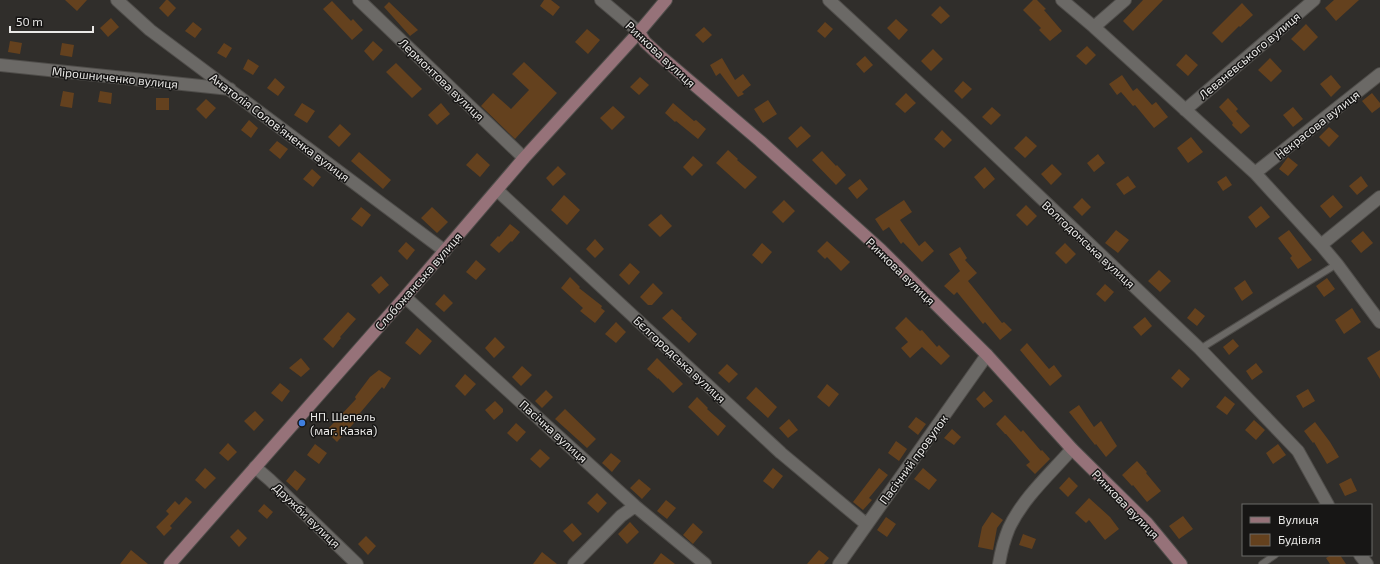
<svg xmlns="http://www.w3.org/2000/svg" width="1380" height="564" font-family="'Exo 2',sans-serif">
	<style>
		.building { fill: #64411e }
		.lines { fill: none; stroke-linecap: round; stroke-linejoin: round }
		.lane-casing { stroke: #4f4d4a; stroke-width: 8 }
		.street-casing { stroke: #4f4d4a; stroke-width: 14 }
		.secondary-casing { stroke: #4f4d4a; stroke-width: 14 }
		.lane { stroke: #6b6966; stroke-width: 6 }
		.street { stroke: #6b6966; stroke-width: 12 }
		.secondary { stroke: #967279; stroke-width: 12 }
		.shop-dot { fill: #3f7fe0; stroke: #171615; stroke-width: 1.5 }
		.labels { text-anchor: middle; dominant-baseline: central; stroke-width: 3; stroke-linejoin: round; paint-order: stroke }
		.street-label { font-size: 12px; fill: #eae9e7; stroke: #171615 }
		.poi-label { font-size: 12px; fill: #eae9e7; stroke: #171615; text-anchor: start }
	</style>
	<rect width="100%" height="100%" fill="#302e2b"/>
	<path class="building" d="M65,0H87L77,11Z
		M166,0H168L176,8L168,17L159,8Z
		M544,0H551L560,7L553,16L540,6Z
		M1033,0H1037L1046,9L1044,10L1062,31L1050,41L1039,30L1041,28L1023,10Z
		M1143,0H1163L1133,31L1123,21Z
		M1334,0H1359L1336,21L1325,8Z
		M332,1L351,21L353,19L363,30L352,40L323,9Z
		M389,2L418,30L410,36L384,7Z
		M1242,3L1253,15L1240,27L1239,26L1222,43L1212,33Z
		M940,6L950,16L941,24L931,15Z
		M111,18L119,27L108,37L100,28Z
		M896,19L908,30L899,40L887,28Z
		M193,22L202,29L195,38L185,31Z
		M825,22L833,29L825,38L817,31Z
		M1306,24L1318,37L1304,51L1291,39Z
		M704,27L712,35L703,43L695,35Z
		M587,29L600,40L588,54L575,42Z
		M10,41L22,43L20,54L8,52Z
		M373,41L383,50L373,61L364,51Z
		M62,43L74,45L72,57L60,55Z
		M224,43L232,48L226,58L217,53Z
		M1087,46L1096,55L1086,65L1076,56Z
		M933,49L943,59L931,71L921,61Z
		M1186,54L1198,65L1188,76L1176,65Z
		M865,56L873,65L864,73L856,64Z
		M722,58L735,80L743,74L751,85L742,92L744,94L738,97L720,73L716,76L710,65Z
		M1270,58L1282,71L1271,82L1258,70Z
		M248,59L259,66L253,75L243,69Z
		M524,62L557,93L515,139L481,106L493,93L511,109L529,90L512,74Z
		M396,63L422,89L412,98L386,72Z
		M1122,75L1133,91L1137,88L1152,105L1156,102L1168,117L1154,128L1135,105L1133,106L1121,92L1117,95L1109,84Z
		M1331,75L1341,87L1331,97L1320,84Z
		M640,77L649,85L639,95L630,87Z
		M275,78L285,87L278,96L267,88Z
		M963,81L972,89L962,99L954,91Z
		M63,91L74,93L72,108L60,106Z
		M100,91L112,93L111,104L98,102Z
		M906,93L916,103L905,113L895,104Z
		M1372,93L1380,103V107L1372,113L1362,101Z
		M156,98H169V110H156Z
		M1228,98L1238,109L1236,111L1250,126L1241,134L1232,125L1233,123L1219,107Z
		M206,99L216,108L206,119L196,109Z
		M768,100L777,114L763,123L754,109Z
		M302,103L315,111L307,123L294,115Z
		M441,103L450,114L437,125L428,115Z
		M673,103L694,121L696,120L706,129L698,139L676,121L675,122L665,113Z
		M613,106L625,117L612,130L600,118Z
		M992,107L1001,115L991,125L982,117Z
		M1293,107L1303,119L1293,127L1283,115Z
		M249,120L258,128L251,138L241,130Z
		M340,124L351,134L339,147L328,137Z
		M801,126L811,136L797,148L788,138Z
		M1329,127L1339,136L1329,147L1319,137Z
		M942,130L952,140L944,148L934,139Z
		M1026,136L1037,146L1025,158L1014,148Z
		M1191,137L1203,152L1188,163L1177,148Z
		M277,141L288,149L280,159L269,150Z
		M728,150L738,159L737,160L757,177L745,189L716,163Z
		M822,151L836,166L837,165L846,175L836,185L812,160Z
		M359,152L391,180L383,189L351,161Z
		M477,153L490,165L480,177L466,165Z
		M1098,154L1105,163L1094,172L1087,163Z
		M693,156L703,165L692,176L683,167Z
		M1288,157L1298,165L1288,176L1279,169Z
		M1052,164L1062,174L1051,185L1041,174Z
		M558,166L566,174L553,186L546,178Z
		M985,167L995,179L984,189L974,177Z
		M312,169L321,177L313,187L303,179Z
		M1128,176L1136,187L1124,195L1116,184Z
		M1226,176L1232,185L1223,191L1217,182Z
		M1361,176L1368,186L1357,195L1349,186Z
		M860,179L868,189L857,199L848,188Z
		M564,195L580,210L567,225L551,210Z
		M1333,195L1343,207L1330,218L1320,206Z
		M1082,198L1091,207L1082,216L1073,207Z
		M784,200L795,211L783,223L772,212Z
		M904,200L912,212L900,220L919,246L925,241L934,251L922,262L903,242L901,244L889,227L883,231L875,219Z
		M1026,205L1037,216L1027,226L1016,215Z
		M1261,206L1270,217L1256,228L1248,217Z
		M361,207L371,215L362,227L351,219Z
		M432,207L448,222L437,233L421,218Z
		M661,214L672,226L660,237L648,225Z
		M510,224L520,232L512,242L511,241L499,253L490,245L498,236L499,237Z
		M1116,230L1129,240L1118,253L1105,243Z
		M1289,230L1312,260L1298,269L1290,258L1292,256L1278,238Z
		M1363,231L1373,243L1361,253L1351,241Z
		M595,239L604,249L595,258L586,249Z
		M827,241L850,262L841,271L827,257L825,259L817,251Z
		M406,242L415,250L407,260L398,251Z
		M762,243L772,252L762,264L752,255Z
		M1065,243L1076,254L1066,264L1055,253Z
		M960,247L967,258L965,260L977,273L968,281L1002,323L1004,322L1012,330L1000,340L985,322L983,324L957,292L954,295L944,286L960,271L949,254Z
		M476,260L486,269L476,280L466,272Z
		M630,263L640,272L629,285L619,275Z
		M1159,270L1171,281L1160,292L1148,281Z
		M381,276L389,285L379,294L371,285Z
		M570,277L580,287L579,288L602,306L601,308L605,311L595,323L580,311L583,308L561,288Z
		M1327,278L1335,289L1324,297L1316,286Z
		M1245,280L1253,293L1242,301L1234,288Z
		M653,283L663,293L652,305H648L640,297Z
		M1105,284L1114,292L1105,302L1096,294Z
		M444,294L453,303L444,312L435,304Z
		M1195,308L1205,316L1197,326L1187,318Z
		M1352,308L1361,322L1344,334L1335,320Z
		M672,309L682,318L681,319L697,334L689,343L662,318Z
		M348,312L356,319L340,337L341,338L333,348L323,339Z
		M906,317L920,331L922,330L937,347L939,345L950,356L941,365L922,347L910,358L901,348L908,342L895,328Z
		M1145,317L1152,326L1141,336L1133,327Z
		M616,322L626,332L616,343L605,334Z
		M417,328L432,341L420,355L405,343Z
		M495,337L505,347L494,358L485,348Z
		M1233,339L1239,346L1229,355L1223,347Z
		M1027,343L1049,369L1054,365L1062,376L1050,386L1020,350Z
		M1380,350V379L1367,358Z
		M301,358L310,369L301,377L289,368Z
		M657,358L683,384L673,393L658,378V379L647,369Z
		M1256,363L1263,372L1252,380L1246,371Z
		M727,364L738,374L729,383L718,373Z
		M522,366L532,375L521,386L512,377Z
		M1179,369L1190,379L1182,388L1171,378Z
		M379,370L391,378L384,389L382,387L360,413L362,414L337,442L326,431L356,399L355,397L370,377Z
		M465,374L476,384L465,396L455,386Z
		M280,383L290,391L282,402L271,393Z
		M827,384L839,394L829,407L817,397Z
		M756,387L777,407L768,418L746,398Z
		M1308,389L1315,401L1303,408L1296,396Z
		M546,390L553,397L542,408L535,401Z
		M984,391L993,401L984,408L976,399Z
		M1225,396L1235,404L1227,415L1216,407Z
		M697,397L708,408L707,409L726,426L718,436L688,407Z
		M495,401L503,409V412L494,420L485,410Z
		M1079,405L1094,427L1101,421L1117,446L1106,457L1096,444L1095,445L1069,412Z
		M565,409L596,439L587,448L555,419Z
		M255,411L264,420L254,431L244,421Z
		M1005,415L1021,432L1023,430L1041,451L1042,450L1050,459L1035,474L1026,465L1030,462L1006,434H1005L996,424Z
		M916,417L926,424L918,435L908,427Z
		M789,419L798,430L788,438L779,428Z
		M1254,420L1265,430L1256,440L1245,430Z
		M1315,422L1330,442L1339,457L1327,464L1314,442L1313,443L1304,431Z
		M516,423L526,432L517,442L507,433Z
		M952,429L961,437L954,445L944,438Z
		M896,441L907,449L899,461L888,453Z
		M228,443L237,452L228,461L219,453Z
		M315,444L327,453L319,464L307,455Z
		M1278,444L1286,455L1273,464L1266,453Z
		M540,449L550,458L540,468L530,459Z
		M611,453L621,461L612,472L602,463Z
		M1137,461L1147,472L1146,473L1161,491L1147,502L1133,485L1132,486L1122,475Z
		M205,468L216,478L205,489L195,480Z
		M773,468L783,476L773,489L763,481Z
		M879,468L888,475L869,498L872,500L863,510L853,502Z
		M923,468L937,480L929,490L914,479Z
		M295,470L306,479L297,491L286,481Z
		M1069,477L1078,486L1068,497L1059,488Z
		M1351,478L1357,491L1345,496L1339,484Z
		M639,479L651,489L642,499L630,488Z
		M597,493L607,503L598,513L587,503Z
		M186,497L192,502L170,526L172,528L164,536L156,527L169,514L166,511L175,501L179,505Z
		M1089,498L1110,517L1119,529L1105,540L1089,520L1086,523L1075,513Z
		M666,500L676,508L667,519L657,511Z
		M264,504L273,512L267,519L258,511Z
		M992,512L1003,520L997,528L993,550L978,547L982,527Z
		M1183,516L1193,529L1179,539L1169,526Z
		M886,517L896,524L887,537L877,530Z
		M630,522L639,532L627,544L618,534Z
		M572,523L582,534L573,542L563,531Z
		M693,523L703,532L693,544L683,535Z
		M238,529L247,538L239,547L230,537Z
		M1023,534L1036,539L1032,549L1019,545Z
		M366,536L376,546L368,555L358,544Z
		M131,550L148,564H120Z
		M819,550L829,558L824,564H807Z
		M542,552L557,564H533Z
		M661,553L675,564H653Z
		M1331,555H1340L1346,564H1330L1326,558Z"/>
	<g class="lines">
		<defs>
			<path id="lane" d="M1200,349L1337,264
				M1262,564L1275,555"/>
			<path id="street" d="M117,0L150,30L445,251
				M359,0L524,158
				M601,0L639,32
				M829,0L961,122L1200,349L1298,451L1328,505
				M1062,0L1094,27L1255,173L1321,245L1337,264L1380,322
				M1094,27L1125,0
				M0,65L230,89
				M1185,110L1314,0
				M1255,173L1380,74
				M497,190L781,453L866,524
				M1321,245L1380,197
				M405,297L635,506L705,564
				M255,467L270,480L357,564
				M1360,555L1367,564
				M574,564L621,516L635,506
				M839,564L987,355
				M999,564C1001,552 1004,540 1009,528C1023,498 1050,474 1072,449"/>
			<path id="secondary" d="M639,32L645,42L658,54L760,141L881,250L987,355L1072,449L1147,523L1181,564
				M170,564L405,297L524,158L639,32L666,0"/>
		</defs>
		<use href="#lane" class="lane-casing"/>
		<use href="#street" class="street-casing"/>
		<use href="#secondary" class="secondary-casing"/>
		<use href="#lane" class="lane"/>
		<use href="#street" class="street"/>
		<use href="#secondary" class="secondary"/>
	</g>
	<circle class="shop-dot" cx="302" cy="423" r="4"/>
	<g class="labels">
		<g class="street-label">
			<text transform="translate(661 54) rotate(43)">Ринкова вулиця</text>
			<text transform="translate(1249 55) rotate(-40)">Леваневського вулиця</text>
			<text transform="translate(115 77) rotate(6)">Мірошниченко вулиця</text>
			<text transform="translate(442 79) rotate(44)">Лермонтова вулиця</text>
			<text transform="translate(1317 124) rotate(-38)">Некрасова вулиця</text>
			<text transform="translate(280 127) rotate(37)">Анатолія Солов'яненка вулиця</text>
			<text transform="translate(1089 244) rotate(43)">Волгодонська вулиця</text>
			<text transform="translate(901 271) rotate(44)">Ринкова вулиця</text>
			<text transform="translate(418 281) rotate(-49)">Слобожанська вулиця</text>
			<text transform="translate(680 359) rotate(43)">Бєлгородська вулиця</text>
			<text transform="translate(554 431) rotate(42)">Пасічна вулиця</text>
			<text transform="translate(913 459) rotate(-54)">Пасічний провулок</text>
			<text transform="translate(1126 504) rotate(46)">Ринкова вулиця</text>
			<text transform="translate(307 515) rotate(44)">Дружби вулиця</text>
		</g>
		<g class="poi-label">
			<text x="310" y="416">НП. Шепель<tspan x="310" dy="14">(маг. Казка)</tspan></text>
		</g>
	</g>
	<rect x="1242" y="504" width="130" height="52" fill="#171615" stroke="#6b6a69"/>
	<rect x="1250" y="517" width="20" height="6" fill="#967279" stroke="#6b6a69"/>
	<text x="1278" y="524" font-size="12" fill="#eae9e7">Вулиця</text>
	<rect x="1250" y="534" width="20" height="12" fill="#64411e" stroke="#6b6a69"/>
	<text x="1278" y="544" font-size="12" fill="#eae9e7">Будівля</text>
	<path d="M10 26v6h83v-6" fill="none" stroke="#eae9e7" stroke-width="2"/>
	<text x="16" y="26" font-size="12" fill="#eae9e7" stroke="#171615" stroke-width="3" paint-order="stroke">50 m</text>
</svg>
